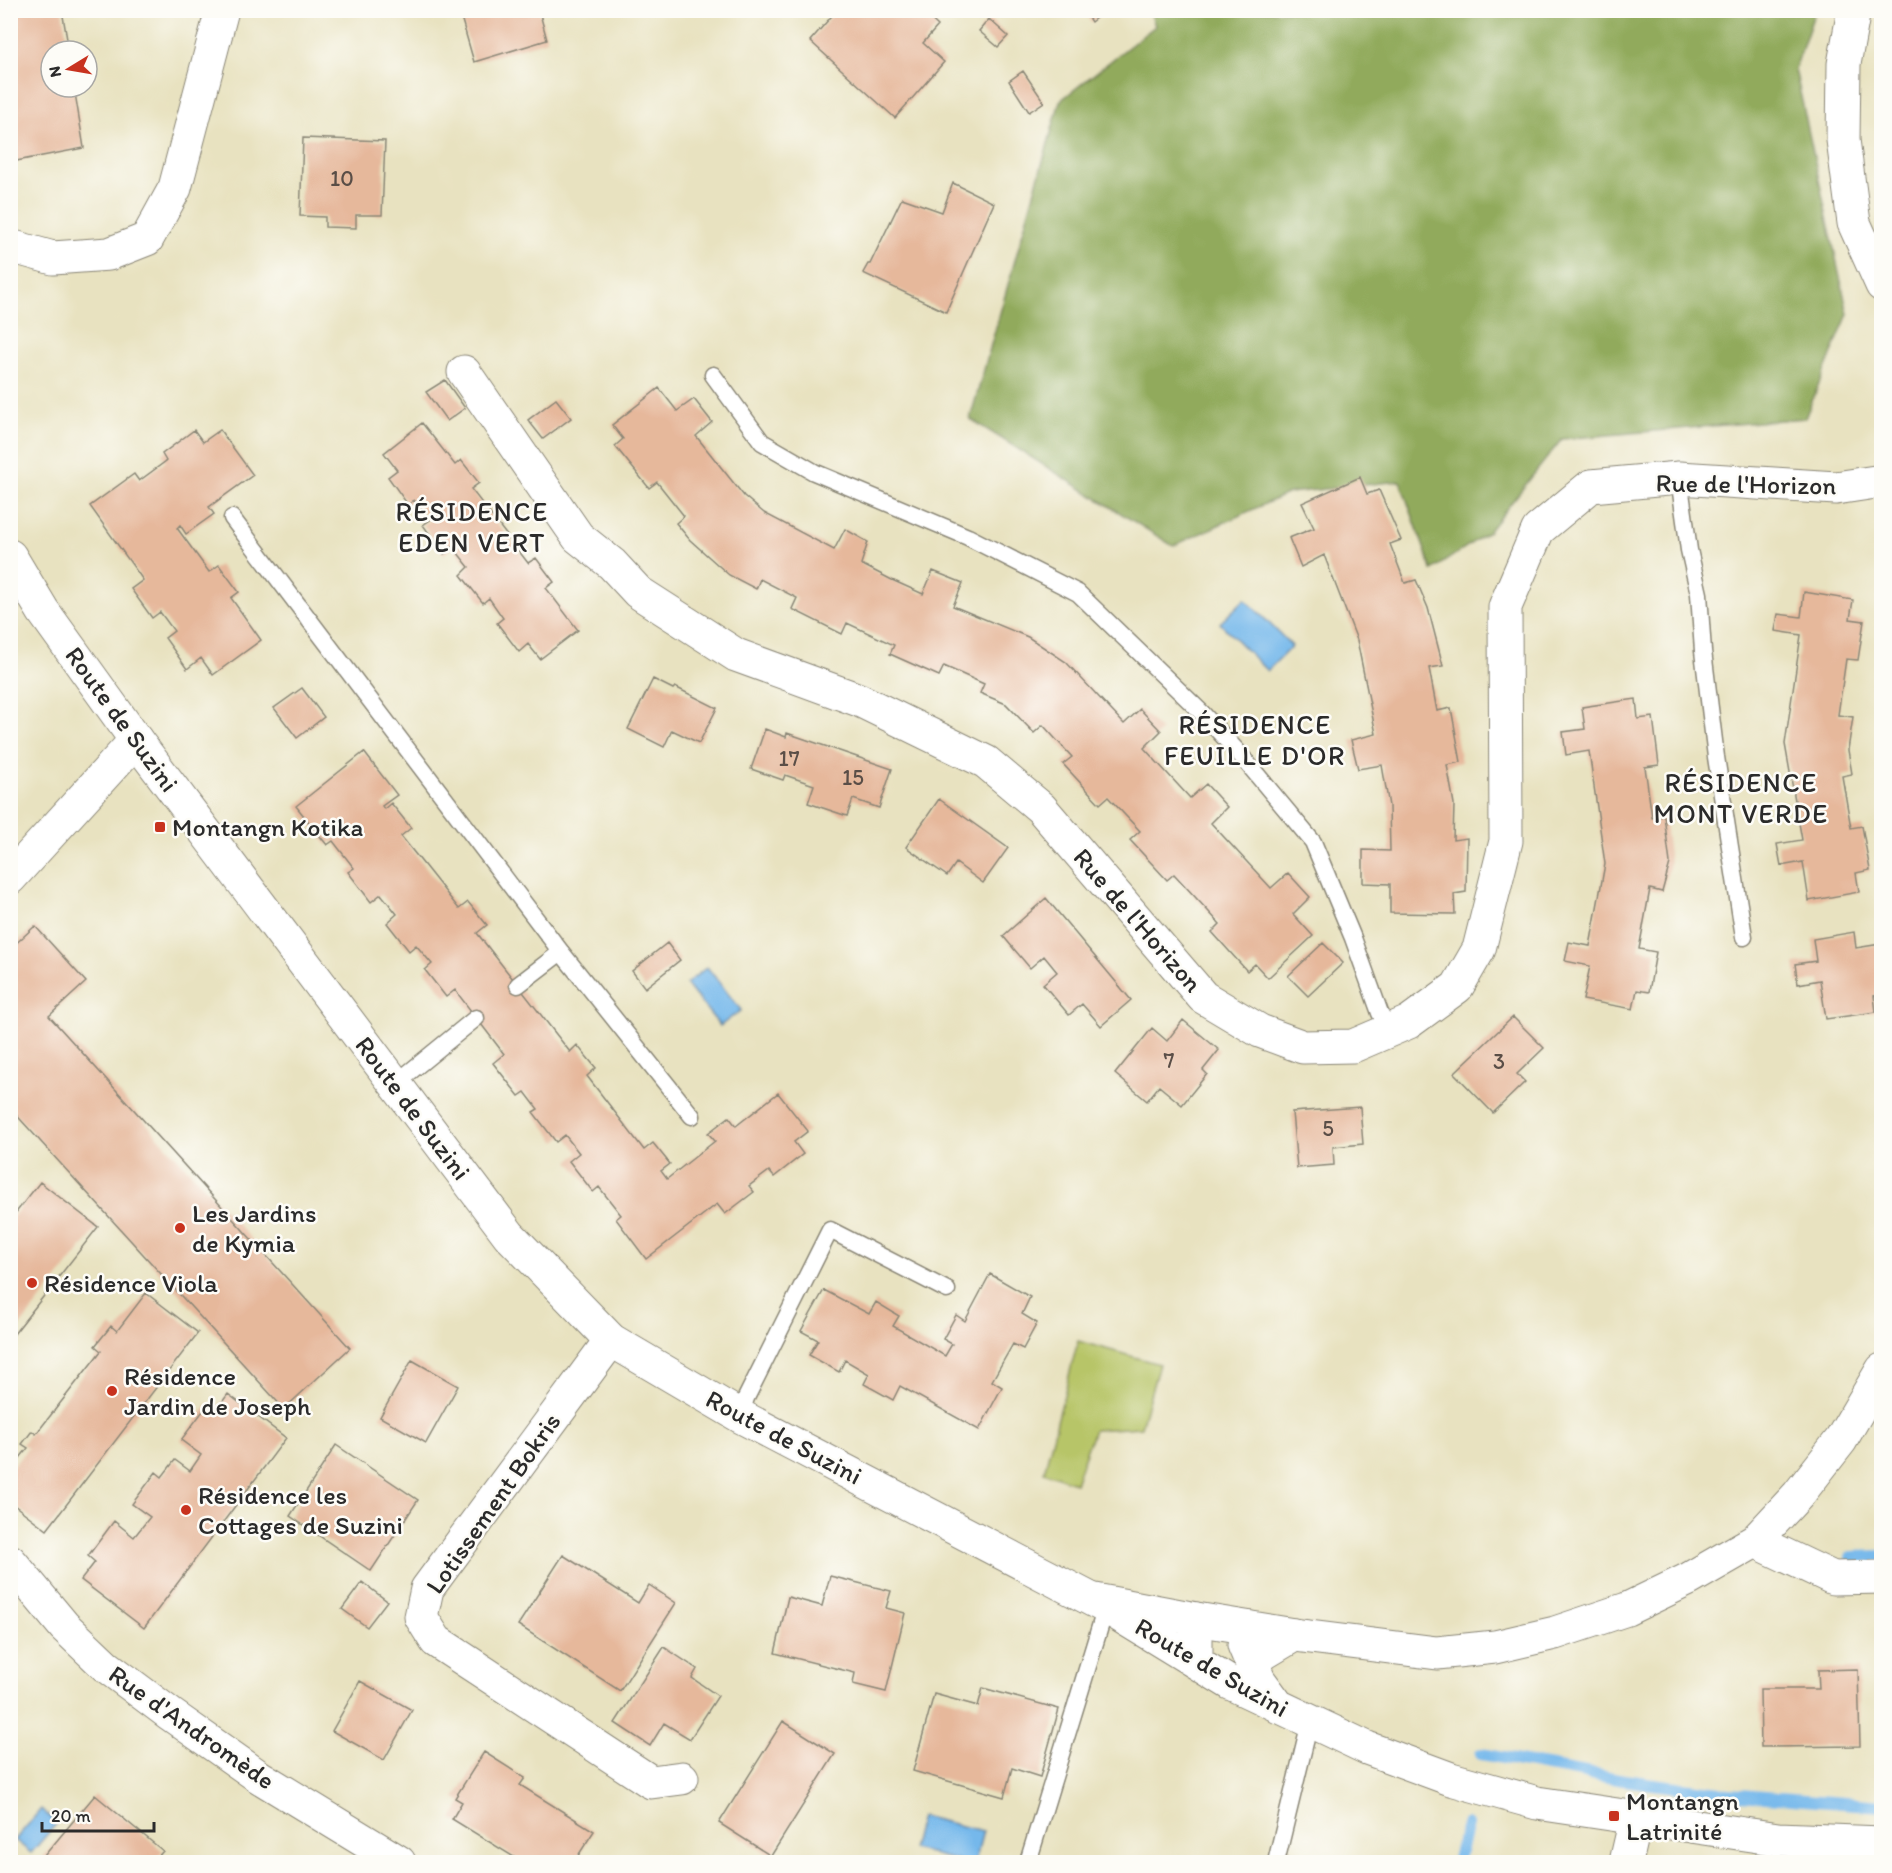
<svg xmlns="http://www.w3.org/2000/svg" width="1892" height="1873" font-family="Itim,sans-serif">
	<style>
		.green { fill: #b7c567; stroke: #717849; stroke-width: 1.5 }
		.forest { fill: #91aa5c; stroke: #5e6a44; stroke-width: 1.5 }
		.water { fill: #75b8eb; stroke: #50728b; stroke-width: 1.5 }
		.lines { fill: none; stroke-linecap: round; stroke-linejoin: round }
		.stream { stroke: #75b8eb; stroke-width: 12 }
		.building { fill: #e6b89b }
		.service-casing { stroke: #8a8676; stroke-width: 19 }
		.minor-casing { stroke: #8a8676; stroke-width: 35 }
		.tertiary-casing { stroke: #8a8676; stroke-width: 35 }
		.service { stroke: #fff; stroke-width: 16 }
		.minor { stroke: #fff; stroke-width: 33 }
		.tertiary { stroke: #fff; stroke-width: 33 }
		.poi-dot { fill: #c8321e; stroke: #fdfcf7; stroke-width: 2 }
		.labels { text-anchor: middle; dominant-baseline: central; stroke-width: 5; stroke-linejoin: round; paint-order: stroke }
		.number-label { font-size: 22px; fill: #5a4e47 }
		.street-label { font-size: 26px; fill: #2b2b2b; stroke: #fdfcf7 }
		.poi-label { font-size: 26px; fill: #2b2b2b; stroke: #fdfcf7; text-anchor: start }
		.neighbourhood-label { font-size: 27px; letter-spacing: 1.5px; fill: #2b2b2b; stroke: #fdfcf7 }
	</style>
	<rect width="100%" height="100%" fill="#fdfcf7"/>
	<filter id="ink" filterUnits="userSpaceOnUse"><feTurbulence type="fractalNoise" baseFrequency=".0167" numOctaves="2"/><feDisplacementMap in="SourceGraphic" scale="12" xChannelSelector="R" yChannelSelector="G"/><feConvolveMatrix kernelMatrix="1 2 1 2 8 2 1 2 1" color-interpolation-filters="sRGB"/></filter>
	<filter id="wash" filterUnits="userSpaceOnUse"><feTurbulence type="fractalNoise" baseFrequency=".008" numOctaves="4" result="noise"/><feDisplacementMap in="SourceGraphic" scale="24" xChannelSelector="R" yChannelSelector="G"/><feGaussianBlur stdDeviation="1.35" result="paint"/><feColorMatrix in="noise" values="0 0 0 0 0 0 0 0 0 0 0 0 0 0 0 0 0 1.4 0 .05"/><feComposite in="paint" operator="in"/></filter>
	<g filter="url(#wash)">
		<rect width="100%" height="100%" fill="#e8e2c0"/>
		<path class="green" d="M1078,1341L1159,1364L1141,1427L1094,1430L1075,1483L1044,1472Z"/>
		<path class="forest" d="M1150,11H1815L1795,69L1848,314L1805,418L1562,439L1488,532L1432,570L1400,481L1289,493L1173,546L970,419L1060,101L1155,26Z"/>
		<path class="water" d="M1245,599L1292,646L1267,671L1220,623Z
			M707,967L741,1010L720,1026L686,984Z
			M41,1809L57,1823L31,1853L15,1840Z
			M921,1816L983,1831L975,1862H963L912,1849Z"/>
		<g class="lines">
			<path class="stream" d="M1851,1557L1882,1556
				M1481,1754L1624,1780L1727,1794L1882,1806
				M1457,1862L1467,1825"/>
		</g>
		<g id="blocks">
			<path class="building" d="M10,10H62L69,51H51V87H74L84,148L11,162Z
				M459,10H539L547,40L474,62Z
				M837,10H921L938,26L923,43L944,62L895,118L810,41Z
				M1083,10H1106L1091,22Z
				M989,19L1008,36L998,47L979,31Z
				M1023,71L1044,102L1029,112L1009,81Z
				M303,138L385,141L382,215H356V228L325,227V217L300,216Z
				M953,183L994,203L946,312L863,273L868,264H870L902,198L942,212Z
				M445,380L465,408L447,421L426,392Z
				M659,388L677,411L694,399L712,422L696,436L744,496L764,513L834,550L845,529L868,542L861,564L892,580L923,594L933,571L963,583L953,606L1028,637L1066,662L1124,724L1140,709L1161,731L1144,748L1190,798L1206,784L1227,807L1211,823L1271,888L1288,873L1310,897L1293,914L1313,936L1268,978L1255,964L1247,971L1212,932L1220,924L1174,874L1167,880L1130,840L1140,831L1108,797L1100,804L1063,764L1072,757L1043,725L1034,733L1006,704L980,693L984,684L944,666L939,676L890,654L894,645L847,623L842,634L792,609L797,598L760,579L756,589L729,575L690,540L676,523L684,516L657,482L649,488L615,446L623,439L612,425Z
				M556,399L571,418L543,439L528,420Z
				M422,423L455,465L461,460L479,483L471,489L528,563L536,558L554,582L546,588L578,630L540,659L528,644L519,652L497,623L503,618L489,598L483,603L461,575L469,567L453,547L444,554L423,525L430,520L414,500L408,505L388,477L397,470L384,453Z
				M194,430L203,442L220,430L253,475L209,507L214,514L186,534L180,525L177,528L209,572L219,565L239,592L231,598L261,640L213,675L201,658L187,669L165,638L174,631L160,612L152,618L131,589L143,580L90,506L134,474L139,481L166,461L162,454Z
				M1360,477L1367,494L1379,490L1401,540L1390,544L1405,583L1416,580L1428,608L1443,666L1429,668L1437,711L1451,708L1461,762L1447,765L1454,804L1453,840L1467,838L1466,892L1454,894L1455,914L1390,913V884L1363,883V850L1390,851L1389,806L1382,765L1358,769L1351,740L1376,734L1357,640L1324,555L1301,567L1289,538L1314,528L1302,503Z
				M1804,592L1853,600L1850,619L1864,621L1858,660L1846,659L1838,715L1853,717L1848,750L1852,774L1842,776L1851,828L1862,826L1870,870L1856,873L1859,892L1809,901L1803,862L1781,866L1777,844L1802,840L1785,744L1801,635L1775,631L1778,614L1801,617Z
				M653,679L673,689L675,687L717,708L699,743L672,730L664,747L628,729Z
				M302,688L324,717L297,738L274,708Z
				M1636,699L1638,719L1653,717L1659,765L1645,767L1652,818L1664,816L1670,863L1662,892L1650,889L1639,949L1656,952L1649,992L1637,990L1633,1009L1583,1000L1590,966L1565,961L1569,942L1590,946L1605,864L1589,751L1566,755L1563,732L1585,729L1582,707Z
				M765,729L786,737L787,733L892,769L879,808L853,799L847,816L808,803L814,785L785,775L783,780L751,769Z
				M364,752L397,795L382,806L384,809L391,803L411,828L401,836L459,909L468,902L487,925L477,933L570,1052L577,1045L596,1068L587,1076L644,1150L653,1143L670,1164L661,1171L667,1179L715,1141L708,1133L729,1117L736,1126L778,1093L808,1131L794,1142L803,1154L774,1177L769,1171L749,1186L754,1192L725,1214L717,1204L646,1259L616,1219L621,1215L599,1187L593,1192L569,1161L579,1153L565,1135L556,1142L533,1112L538,1109L525,1092L519,1096L493,1063L504,1054L455,990L446,997L425,970L432,964L416,945L409,951L387,923L397,914L381,894L371,902L348,872L354,868L333,841L327,845L296,806Z
				M939,799L1008,848L983,883L956,863L947,876L906,847Z
				M1046,898L1131,1000L1101,1026L1082,1004L1069,1015L1043,984L1057,972L1044,956L1030,968L1003,936Z
				M35,926L86,982L49,1016L350,1348L284,1409L10,1108V949Z
				M1854,932L1856,948L1881,944V995L1874,996L1876,1012L1826,1019L1820,980L1798,984L1795,964L1816,961L1813,939Z
				M667,943L680,960L645,988L632,971Z
				M1323,943L1343,963L1308,996L1288,976Z
				M1513,1017L1544,1048L1517,1074L1525,1082L1493,1113L1454,1073Z
				M1183,1020L1219,1050L1203,1070L1207,1074L1182,1105L1159,1086L1147,1101L1115,1074L1152,1028L1167,1041Z
				M1360,1107L1363,1144L1333,1147L1334,1165L1297,1168L1292,1112Z
				M40,1182L98,1227L10,1339V1220Z
				M990,1274L1030,1297L1022,1314L1037,1323L1023,1349L1013,1344L992,1381L1002,1387L979,1430L900,1386L893,1400L864,1384L869,1374L845,1360L839,1372L809,1355L818,1340L801,1331L824,1290L869,1314L876,1302L899,1316L893,1326L945,1356L952,1344L943,1339L956,1315L965,1321Z
				M146,1293L198,1333L47,1530L10,1502V1470L28,1448L22,1444L32,1431L36,1434L101,1351L95,1346L111,1326L117,1331Z
				M412,1360L458,1386L426,1443L380,1417Z
				M228,1394L286,1438L144,1628L81,1580L95,1562L88,1556L114,1521L134,1537L150,1517L132,1504L156,1472L162,1477L175,1460L190,1471L201,1455L181,1440L209,1403L217,1409Z
				M336,1445L418,1500L371,1571L290,1516Z
				M563,1555L638,1603L649,1585L676,1603L620,1691L518,1625Z
				M830,1576L891,1591L886,1608L905,1613L886,1692L853,1684L855,1673L775,1653L788,1597L822,1606Z
				M362,1582L387,1601L367,1627L342,1609Z
				M664,1647L697,1669L692,1678L718,1696L690,1739L664,1723L650,1746L615,1723Z
				M1858,1669L1860,1746L1761,1747L1760,1689H1819L1818,1670Z
				M360,1681L412,1710L384,1760L332,1731Z
				M983,1688L1059,1709L1040,1777L1012,1768L1004,1797L913,1771L934,1694L978,1706Z
				M783,1721L835,1754L771,1856L719,1823Z
				M484,1752L525,1778L520,1785L594,1831L574,1862H522L452,1819L462,1802L455,1798Z
				M95,1795L163,1851L153,1862H39Z"/>
		</g>
	</g>
	<g filter="url(#ink)">
		<use href="#blocks" fill-opacity="0" stroke="#8a8676" stroke-width="1.5"/>
		<g class="lines">
			<defs>
				<path id="service" d="M713,375L762,442L814,472L968,537L1078,593L1200,711L1238,752L1313,842L1353,938L1380,1013L1389,1029
					M1679,478L1689,550L1699,594L1703,651L1716,757L1744,937
					M232,518L561,952L692,1116
					M518,985L561,952
					M395,1084L476,1018
					M740,1416L746,1398L830,1230L947,1290
					M1028,1862L1106,1607
					M1276,1862L1310,1722"/>
				<path id="minor" d="M1854,10L1844,64L1843,140L1854,223L1882,285
					M10,246L53,258L109,254L147,239L175,188L222,10
					M464,372L578,537L612,564L638,592L736,655L859,700L986,762L1041,808L1203,997L1260,1031L1303,1047L1353,1046L1409,1022L1457,987L1479,949L1506,841L1505,607L1538,530L1591,486L1679,478L1836,488L1882,481
					M10,878L136,740
					M611,1340L427,1589L421,1617L436,1641L651,1782L682,1778
					M1755,1541L1833,1578L1882,1577
					M10,1561L64,1626L106,1666L170,1714L258,1776L399,1862
					M1095,1600L1196,1619L1294,1635L1437,1653L1495,1647L1555,1633L1627,1609L1689,1579L1755,1541L1798,1495L1841,1440L1882,1370
					M1626,1862L1636,1819"/>
				<path id="tertiary" d="M10,556L43,611L136,740L509,1235L611,1340L740,1416L1106,1607L1230,1683L1367,1748L1451,1779L1537,1803L1778,1839L1882,1843
					M1196,1619V1662
					M1250,1628L1244,1645L1259,1680L1279,1707
					M1252,1664L1264,1653L1294,1635"/>
			</defs>
			<use href="#service" class="service-casing"/>
			<use href="#minor" class="minor-casing"/>
			<use href="#tertiary" class="tertiary-casing"/>
			<use href="#service" class="service"/>
			<use href="#minor" class="minor"/>
			<use href="#tertiary" class="tertiary"/>
		</g>
	</g>
	<g class="poi-dot">
		<rect x="154" y="821" width="12" height="12" rx="3"/>
		<circle cx="180" cy="1228" r="6"/>
		<circle cx="32" cy="1283" r="6"/>
		<circle cx="112" cy="1391" r="6"/>
		<circle cx="186" cy="1510" r="6"/>
		<rect x="1608" y="1810" width="12" height="12" rx="3"/>
	</g>
	<g class="labels">
		<g class="number-label">
			<text x="342" y="178">10</text>
			<text x="789" y="758">17</text>
			<text x="853" y="777">15</text>
			<text x="1169" y="1060">7</text>
			<text x="1499" y="1061">3</text>
			<text x="1328" y="1128">5</text>
		</g>
		<g class="street-label">
			<text transform="translate(1746 484) rotate(1)">Rue de l'Horizon</text>
			<text transform="translate(122 719) rotate(54)">Route de Suzini</text>
			<text transform="translate(1138 920) rotate(49)">Rue de l'Horizon</text>
			<text transform="translate(413 1108) rotate(53)">Route de Suzini</text>
			<text transform="translate(784 1437) rotate(28)">Route de Suzini</text>
			<text transform="translate(493 1503) rotate(-55)">Lotissement Bokris</text>
			<text transform="translate(1212 1667) rotate(30)">Route de Suzini</text>
			<text transform="translate(192 1727) rotate(35)">Rue d'Andromède</text>
		</g>
		<g class="poi-label">
			<text x="172" y="827">Montangn Kotika</text>
			<text x="192" y="1213">Les Jardins<tspan x="192" dy="30">de Kymia</tspan></text>
			<text x="44" y="1283">Résidence Viola</text>
			<text x="124" y="1376">Résidence<tspan x="124" dy="30">Jardin de Joseph</tspan></text>
			<text x="198" y="1495">Résidence les<tspan x="198" dy="30">Cottages de Suzini</tspan></text>
			<text x="1626" y="1801">Montangn<tspan x="1626" dy="30">Latrinité</tspan></text>
		</g>
		<g class="neighbourhood-label">
			<text x="472" y="511">RÉSIDENCE<tspan x="472" dy="31">EDEN VERT</tspan></text>
			<text x="1255" y="724">RÉSIDENCE<tspan x="1255" dy="31">FEUILLE D'OR</tspan></text>
			<text x="1741" y="782">RÉSIDENCE<tspan x="1741" dy="31">MONT VERDE</tspan></text>
		</g>
	</g>
	<rect width="1892" height="1873" fill="none" stroke="#fdfcf7" stroke-width="36"/>
	<g transform="translate(69 69) rotate(259)"><circle r="28" fill="#fdfcf7" stroke="#a9a8a5" stroke-width="1.5"/>
	<path d="M0-4.5L10 22L0 15L-10 22Z" fill="#c8321e"/>
	<text y="-9" font-size="16" font-weight="bold" text-anchor="middle" fill="#2b2b2b">N</text>
	</g>
	<path d="M42 1822v9h112v-9" fill="none" stroke="#2b2b2b" stroke-width="3"/>
	<text x="51" y="1822" font-size="18" fill="#2b2b2b" stroke="#fdfcf7" stroke-width="4.5" paint-order="stroke">20 m</text>
</svg>
